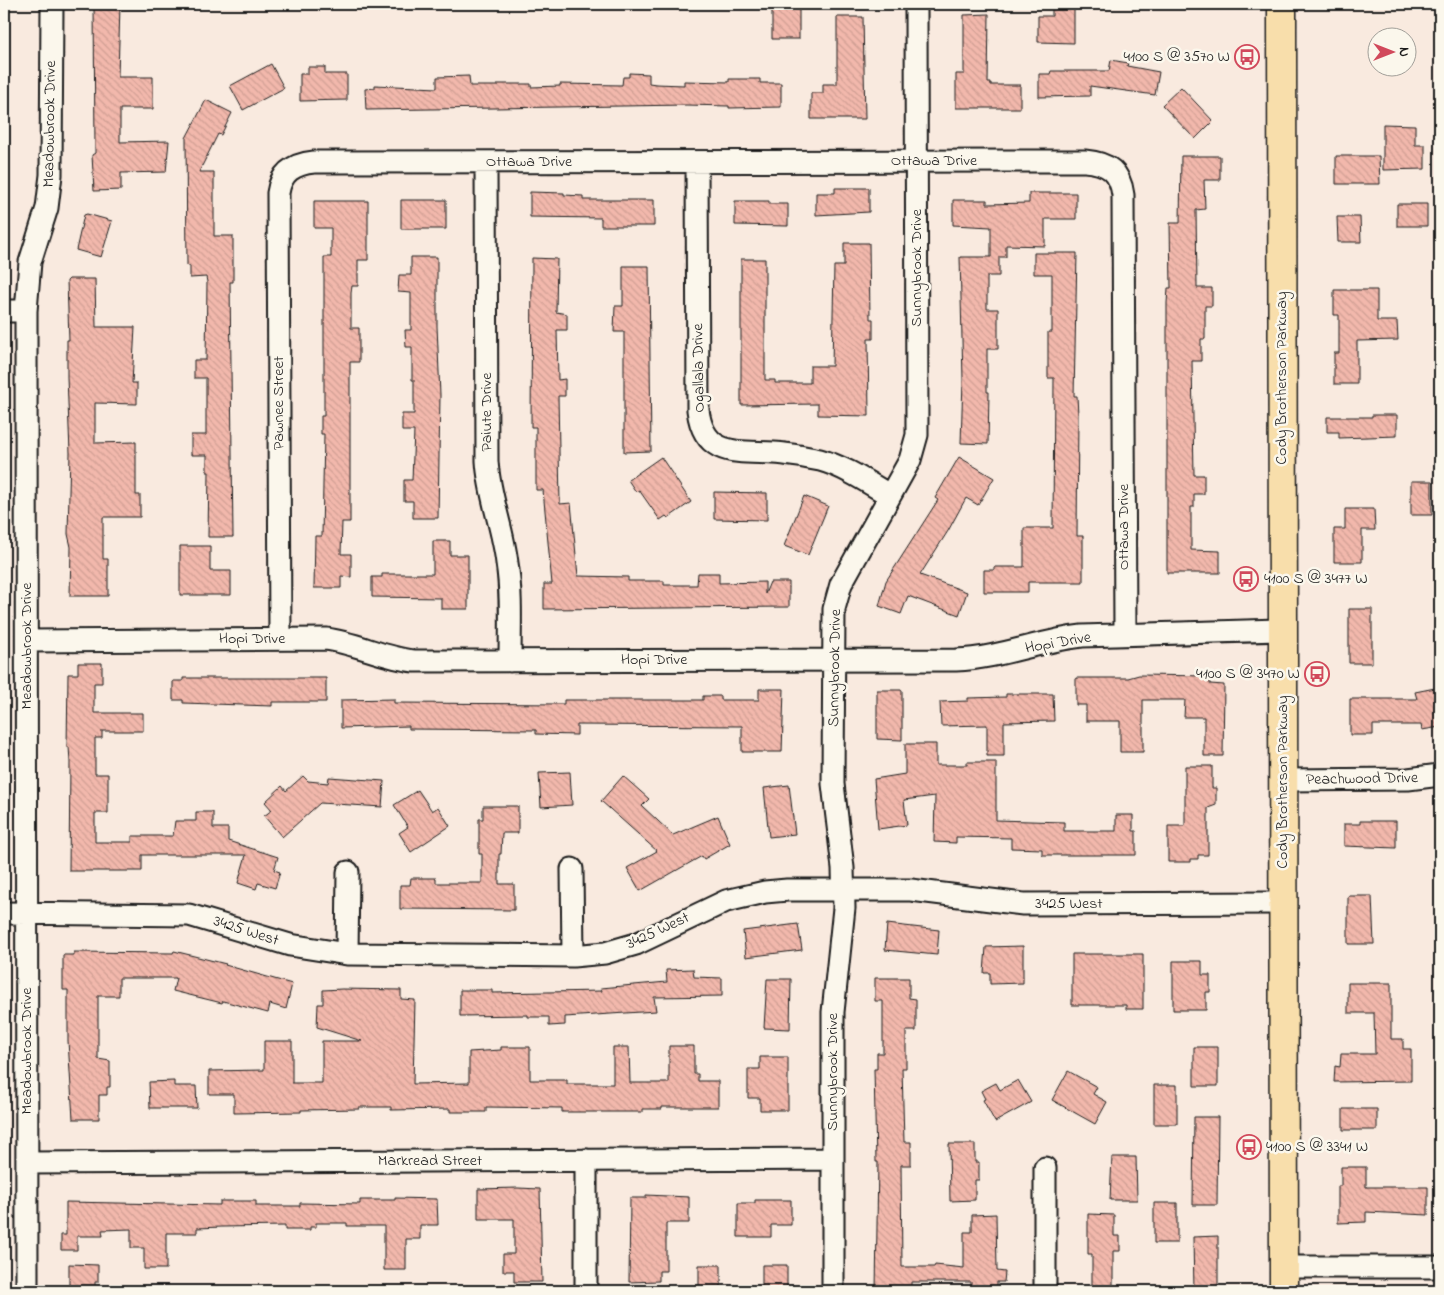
<svg xmlns="http://www.w3.org/2000/svg" width="1444" height="1295" font-family="'Indie Flower',sans-serif">
	<style>
		.building { fill: url(#building-back-hatch); stroke: #1c1c1c }
		.lines { fill: none; stroke-linecap: round; stroke-linejoin: round }
		.minor-casing { stroke: #1c1c1c; stroke-width: 25 }
		.major-casing { stroke: #1c1c1c; stroke-width: 31 }
		.minor { stroke: #fbf7ec; stroke-width: 21 }
		.major { stroke: #f8deab; stroke-width: 28 }
		.labels { text-anchor: middle; dominant-baseline: central; stroke-width: 5; stroke-linejoin: round; paint-order: stroke }
		.poi-label { font-size: 16px; fill: #1c1c1c; stroke: #fbf7ec; text-anchor: end }
		.street-label { font-size: 16px; fill: #1c1c1c; stroke: #fbf7ec }
	</style>
	<defs>
		<pattern id="building-back-hatch" width="6" height="6" patternUnits="userSpaceOnUse" patternTransform="scale(1.25)"><rect width="6" height="6" fill="#f2b8ac"/><path d="M-1 5l2 2M0 0l6 6M5-1l2 2" fill="none" stroke="#cf9e93"/></pattern>
	</defs>
	<rect width="100%" height="100%" fill="#f9eadf"/>
	<filter id="ink" filterUnits="userSpaceOnUse"><feTurbulence type="fractalNoise" baseFrequency=".02" numOctaves="2"/><feDisplacementMap in="SourceGraphic" scale="10" xChannelSelector="R" yChannelSelector="G"/><feConvolveMatrix kernelMatrix="1 2 1 2 8 2 1 2 1" color-interpolation-filters="sRGB"/></filter>
	<g filter="url(#ink)">
		<path class="building" d="M94,4H120L118,77H153V109H120V142L169,141L166,172L121,173V190L94,191L92,155L95,153Z
			M772,4H799V39H772Z
			M1052,4H1074V43L1038,42V16H1052Z
			M989,14L988,83H991V85H1020V108H956V74H964V15Z
			M837,17H863L865,119H811V93H823V84H837Z
			M1111,60L1128,63L1127,66L1159,72L1155,95L1090,86V96L1039,97V74H1050L1051,71H1109Z
			M271,64L284,88L243,110L230,86Z
			M308,67H325V74H347V100L300,101V74H308Z
			M629,73L649,74V83L656,84L684,85V81L729,82V79H760V83H781V107L729,108V106L686,105L366,110L365,89L375,88V85L437,88V77L469,76L470,86H498V84H531V87L560,86V84L622,85L623,77H629Z
			M1181,87L1213,121L1195,139L1162,105Z
			M206,100L232,113L221,135L218,134L199,172H214V236H233V282H230L233,537H208L209,472H207V455H191V435H206V378H194V360H206L207,282L206,277L190,278V266H187L186,138Z
			M1383,124L1415,125V145H1425V169L1383,170Z
			M1181,156H1220V180H1204L1205,209L1196,210L1197,288H1212V306H1205V339H1201V361H1192L1194,475H1204V494H1194V507H1191V550L1220,551V573H1167V303L1168,288H1171L1170,223H1180Z
			M1336,156H1379L1380,184H1336Z
			M835,188H869V212L816,215V193H835Z
			M530,192L564,193V195L583,196V200H654V226H601V218L530,217Z
			M1029,193H1076V219H1045V246L1006,245V257H999V276H987V309H998V349H987V392H989L988,444L961,443L963,380L960,257H991V227L953,225V200H987V204L1029,203Z
			M401,200H446V229H401Z
			M314,201H368V260H358V286H352L351,293V328H359V362H350V522H342L341,554H351V577L341,576V588H314L315,536H322L324,434H321V416H324V257H331V228H314Z
			M735,201H769V204H788V226L735,225Z
			M1397,204H1427V226H1397Z
			M87,214L112,221L101,257L76,250L84,215Z
			M1337,217H1360L1361,242H1338Z
			M844,243H869L870,319H873V339H868L869,416L818,415V404L741,405V259H765V380H775V383H810V366H832L834,266H844Z
			M1034,253H1077L1074,396H1077L1078,415L1077,536H1083V582H1028V592H984V570H994V567H1024V528H1053L1054,378H1048V332H1052V274H1034Z
			M411,257H437V326L440,395L438,518H413V501H404V480H412L414,431H402V414H414V380H412V347H406L405,330H411V293L398,292L399,275H411Z
			M532,258L557,259L556,312L567,314V330H557L558,380L565,379V396H558L560,504L571,503L578,576L628,577V581H664V585H697L698,573H719V583L765,582V594L770,582H789V607L544,609V584H552L543,490H536V427H531Z
			M623,266H649L651,451L624,452V332H614L615,306H623Z
			M69,279H95L96,327H135L132,383H137V404L95,403V443L136,442V495H140V517H103V559H108V596H70L71,547L68,534L70,453L67,377V340H69L67,281Z
			M1334,290H1377V321H1397L1398,340L1357,341V384H1334V353H1339V315H1334Z
			M1372,415H1397V436L1339,438V432H1327V417H1372Z
			M661,457L691,502L668,518L666,516L660,520L639,490L636,492L628,480Z
			M959,457L994,478L978,505L966,498L948,531L920,575L967,592L959,615L908,596L901,614L879,606L886,581L938,500L935,498Z
			M1411,481H1432V515H1411Z
			M714,492L767,493V520L714,519Z
			M804,496L828,506L808,555L784,546Z
			M1345,509H1374L1375,530H1362V562H1334V529H1345Z
			M433,541H450V555H468V609H441V598L372,597V577H382V574H433Z
			M180,546H210V571H231V595H180Z
			M1349,609H1372V663H1349Z
			M78,663H102V683H94V713H143V731H102V738H95V774H108V813H95V842H132V836H173L175,821H196V812H213V828H228V841L278,857L274,870L280,872L275,888L258,883L256,889L238,883L246,855H142V871H69L70,762L69,747H67L68,674H78Z
			M1139,675L1210,676V684L1224,685L1223,756H1204V717H1184L1185,700H1143V752H1120V721H1086V705H1076V678H1128Z
			M183,678H326V702H272V706L183,703V700H173V681H183Z
			M1440,687V727L1422,730L1421,725H1373V735H1350V699H1417L1415,692Z
			M759,689H784L782,752H742V726L577,725V735L536,734V730L409,729V726L341,728V700L394,699V703L564,704V700H703V696H721V700H759Z
			M877,690H902V740L877,739Z
			M1006,694H1053L1054,721L1004,722V756H987V725L941,726L940,702L968,701V698L1006,697Z
			M905,744H936V765H967V762H996V820L1064,822V831H1116V815H1133V831H1136V855H1042V849L1011,848V838L956,837V843L934,842L935,796L904,800L907,825L878,829L874,779L905,774Z
			M1185,766H1212V788H1216V805L1208,808V855H1198V859H1191V862H1168V826H1185Z
			M570,772L572,805L541,807L539,773Z
			M303,776L308,781L328,783L329,777L384,781L382,807L320,803L282,837L264,816L272,810L265,802L282,786L286,791Z
			M623,776L649,799L642,806L673,835L718,816L730,844L704,859L702,856L640,891L627,868L657,851L601,801Z
			M789,785L795,834L769,837L764,788Z
			M418,790L432,811L438,807L450,826L411,852L399,833L408,827L394,805Z
			M483,806H518V833H502L501,854H499V884H514V910L400,909V885H410L411,878H436V883H482V854H479V819H483Z
			M1360,821H1396V848L1344,846V824H1360Z
			M1348,896H1372L1374,944H1348Z
			M798,924L802,950L746,957L743,931Z
			M887,924L939,930L937,955L885,950Z
			M1023,946V983L990,984V973H984L986,947Z
			M174,951L226,964L225,965L292,984L286,1009L270,1004L268,1013L223,1001L222,1003L173,991L176,978H119V996H98V1059L110,1061V1087H107V1095H99V1119H73L68,1041V990H63V955H74V952L173,953Z
			M1072,954H1143V1009H1126V1005H1072Z
			M1173,961H1202V975H1210V992H1206V1010H1173Z
			M693,969L694,977L722,978V996L654,997L656,1011L565,1017V1025L549,1026V1017H528V1015L460,1016V990H492V993L602,991L601,988L667,982L666,970Z
			M875,978H909V998L916,999V1031H906V1068H902L904,1142H911V1165H901L902,1267H934L935,1265L964,1268V1232H972V1215L996,1214L997,1271L1005,1272L1004,1282H997V1291H971V1282H911V1291H876L878,1162H876L874,1069H877V1053H883V1001H875Z
			M767,979H791L790,1029L764,1028Z
			M1348,983H1391V1039H1403V1049H1411V1081L1334,1082L1335,1066L1340,1067L1341,1054H1375L1374,1013H1348Z
			M342,989L401,990V999L415,1000L413,1084L469,1083V1052L501,1050V1047H530V1080H567V1084H613V1047H629L630,1083H669V1046H694V1074H698V1081H718V1107H662V1109H642V1112H562V1108L486,1107V1112H450V1109L391,1110V1107H359V1109L301,1110V1112L234,1113V1094H209V1071L264,1070V1041H292V1083H322V1041H362L317,1027L318,1004H323V990Z
			M1194,1047H1218V1086H1194Z
			M760,1057H788V1110H760V1098H748V1069H760Z
			M1068,1071L1097,1087L1093,1094L1107,1102L1095,1124L1052,1100Z
			M1018,1080L1031,1102L995,1122L983,1100L985,1099L981,1091L996,1083L1000,1090Z
			M174,1081V1086H196L197,1108H150L149,1082Z
			M1154,1085H1177V1124H1154Z
			M1343,1109H1377V1130H1343Z
			M1194,1117H1218L1217,1205H1193Z
			M949,1144H975V1162H979V1180H975V1200L950,1201Z
			M1112,1157H1136L1137,1200H1110Z
			M1341,1167H1366V1187H1428V1215L1366,1212V1222L1338,1223V1186H1341Z
			M518,1188L540,1189L542,1282H514V1271H503V1254H514V1219H478V1189Z
			M646,1195L689,1197V1223H666V1271H659V1281L629,1282L630,1198H646Z
			M395,1198L437,1199L438,1225H420V1239H406V1270H384V1226H347V1223H316V1227H310V1230H285V1226L222,1227L197,1228V1233H166V1269H144V1248H131V1229L102,1230L103,1236H77V1250H61V1235H66V1202L220,1205V1201H256V1206H300V1203L360,1204V1200H395Z
			M755,1200H791V1225H771V1237H738V1203H755Z
			M1154,1203H1177V1243H1154Z
			M1088,1214L1114,1215V1236H1120V1251H1113V1291H1092V1254H1088Z
			M1218,1236V1291H1194L1193,1237Z
			M69,1264L98,1265V1282H95V1291H69Z
			M699,1265H721V1291H699Z
			M762,1265H787V1291H762Z"/>
		<g class="lines">
			<defs>
				<path id="minor" d="M486,162L487,461C489,496 503,528 507,563C512,595 510,628 510,661
					M697,162L698,410C704,458 738,451 774,453C790,454 805,457 820,460C845,467 867,482 889,495
					M4,311H26
					M280,639L278,193C281,172 294,164 314,162L1085,161C1109,163 1120,172 1123,195L1125,634
					M27,641L326,639C356,643 384,658 414,661L956,660C1000,658 1039,641 1082,636L1282,630
					M1284,780L1408,779L1440,775
					M572,869L573,956
					M4,913L189,915L290,945L347,954L573,956L605,953L636,944L726,901L765,892L787,890H911L1023,904L1284,903
					M347,954L348,872
					M27,1163L833,1159
					M1045,1168V1291
					M1284,1267H1440
					M27,1291L26,311L30,262L47,208L51,175L52,4
					M586,1291V1160
					M833,1291V1012L844,908L843,868L833,784L834,609L841,584L910,460L917,435L916,4"/>
				<path id="major" d="M1282,4L1284,1291"/>
			</defs>
			<use href="#minor" class="minor-casing"/>
			<use href="#major" class="major-casing"/>
			<use href="#minor" class="minor"/>
			<use href="#major" class="major"/>
		</g>
	</g>
	<defs>
		<symbol id="bus-ring" viewBox="-11 -11 22 22"><circle r="9.5" fill="#fbf7ec" stroke="#d1495b" stroke-width="1.5"/><path d="M-5-6H5V4H4V6H2V4H-2V6H-4V4H-5ZM-3.5-4V0h7V-4ZM-3.5 1.2v1.5H-2V1.2ZM2 1.2v1.5H3.5V1.2Z" fill="#d1495b"/></symbol>
	</defs>
	<g fill-rule="evenodd">
		<use href="#bus-ring" x="1233" y="43" width="28" height="28"/>
		<use href="#bus-ring" x="1232" y="565" width="28" height="28"/>
		<use href="#bus-ring" x="1303" y="660" width="28" height="28"/>
		<use href="#bus-ring" x="1235" y="1133" width="28" height="28"/>
	</g>
	<g class="labels">
		<g class="poi-label">
			<text x="1230" y="57">4100 S @ 3570 W</text>
			<text x="1264" y="579" text-anchor="start">4100 S @ 3477 W</text>
			<text x="1300" y="674">4100 S @ 3470 W</text>
			<text x="1266" y="1147" text-anchor="start">4100 S @ 3341 W</text>
		</g>
		<g class="street-label">
			<text transform="translate(50 124) rotate(-89)">Meadowbrook Drive</text>
			<text x="934" y="161">Ottawa Drive</text>
			<text x="529" y="162">Ottawa Drive</text>
			<text transform="translate(917 268) rotate(-90)">Sunnybrook Drive</text>
			<text transform="translate(699 368) rotate(-91)">Ogallala Drive</text>
			<text transform="translate(1282 378) rotate(-90)">Cody Brotherson Parkway</text>
			<text transform="translate(279 403) rotate(-90)">Pawnee Street</text>
			<text transform="translate(487 412) rotate(-90)">Paiute Drive</text>
			<text transform="translate(1124 527) rotate(-90)">Ottawa Drive</text>
			<text x="252" y="639">Hopi Drive</text>
			<text transform="translate(1058 643) rotate(-10)">Hopi Drive</text>
			<text transform="translate(27 646) rotate(-90)">Meadowbrook Drive</text>
			<text x="654" y="660">Hopi Drive</text>
			<text transform="translate(835 668) rotate(-89)">Sunnybrook Drive</text>
			<text transform="translate(1362 779) rotate(-1)">Peachwood Drive</text>
			<text transform="translate(1283 782) rotate(-90)">Cody Brotherson Parkway</text>
			<text x="1069" y="904">3425 West</text>
			<text transform="translate(246 931) rotate(18)">3425 West</text>
			<text transform="translate(658 931) rotate(-25)">3425 West</text>
			<text transform="translate(27 1051) rotate(-90)">Meadowbrook Drive</text>
			<text transform="translate(833 1072) rotate(-90)">Sunnybrook Drive</text>
			<text x="430" y="1161">Markread Street</text>
		</g>
	</g>
	<rect width="1444" height="1295" fill="none" stroke="#fbf7ec" stroke-width="20"/>
	<rect x="10" y="10" width="1424" height="1275" fill="none" stroke="#1c1c1c" stroke-width="2" filter="url(#ink)"/>
	<g transform="translate(1392 52) rotate(90)"><circle r="24" fill="#fbf7ec" stroke="#a29f99"/>
	<path d="M0-4L9 19L0 12L-9 19Z" fill="#d1495b"/>
	<text y="-8" font-size="14" font-weight="bold" text-anchor="middle" fill="#1c1c1c">N</text>
	</g>
</svg>
